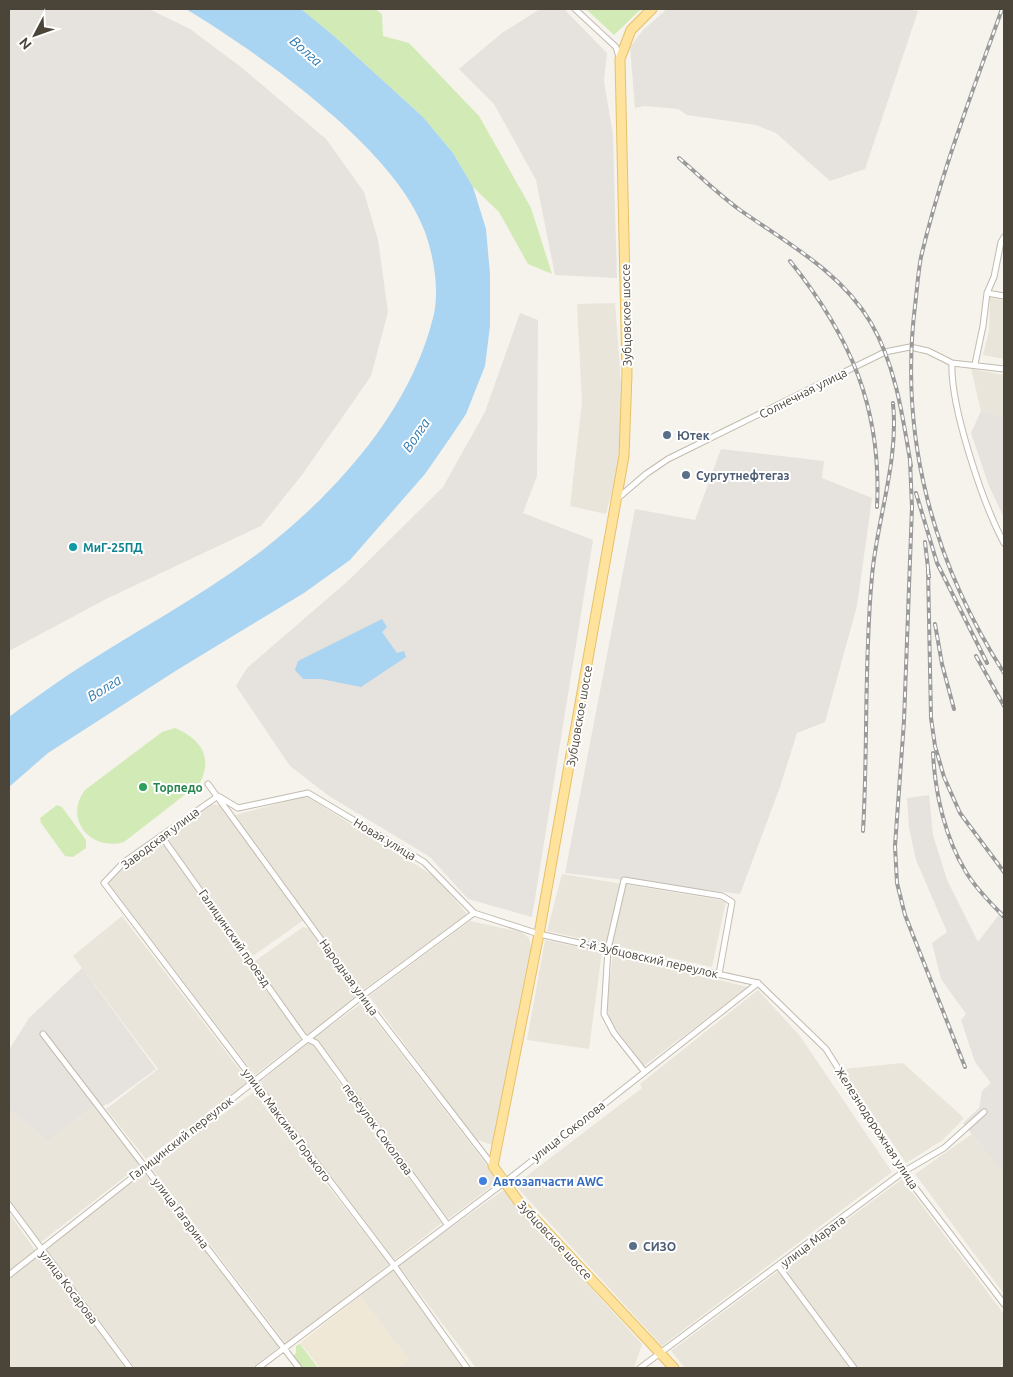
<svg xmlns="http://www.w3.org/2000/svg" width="1013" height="1377" font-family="Ubuntu,sans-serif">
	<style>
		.residential { fill: #eae5da }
		.industrial { fill: #e6e2dd }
		.education { fill: #efe8d6 }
		.green { fill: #d2eab5 }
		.water { fill: #a9d4f2 }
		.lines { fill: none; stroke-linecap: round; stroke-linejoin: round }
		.street-casing { stroke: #c2bbae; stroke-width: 7 }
		.primary-casing { stroke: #e6c16a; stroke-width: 11 }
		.street { stroke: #fff; stroke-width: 5 }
		.primary { stroke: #ffe39c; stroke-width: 9 }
		.rail-casing { stroke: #9a9a9a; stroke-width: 4 }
		.rail { stroke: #fff; stroke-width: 2; stroke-dasharray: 5.5; stroke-linecap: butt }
		.service-dot { fill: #5c6f8a; stroke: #fff; stroke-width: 2 }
		.culture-dot { fill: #0f9aa8; stroke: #fff; stroke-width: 2 }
		.leisure-dot { fill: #2e9e5b; stroke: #fff; stroke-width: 2 }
		.shop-dot { fill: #3f7fe0; stroke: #fff; stroke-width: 2 }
		.labels { text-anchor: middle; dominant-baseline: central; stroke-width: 4; stroke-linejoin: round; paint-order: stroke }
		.street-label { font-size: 12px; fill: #4b4439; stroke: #fff }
		.service-label { font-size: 12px; font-weight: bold; fill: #4e5e75; stroke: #fff; text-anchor: start }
		.culture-label { font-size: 12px; font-weight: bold; fill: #0d838f; stroke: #fff; text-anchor: start }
		.leisure-label { font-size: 12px; font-weight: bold; fill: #27864d; stroke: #fff; text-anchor: start }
		.shop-label { font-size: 12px; font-weight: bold; fill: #366cbe; stroke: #fff; text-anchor: start }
		.water-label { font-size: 14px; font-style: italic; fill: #2e7ab2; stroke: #fff }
	</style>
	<rect width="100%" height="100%" fill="#f6f3ec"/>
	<path class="residential" d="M990,298L1004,300V359L983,355L989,331Z
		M615,303L623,410L616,477L606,514L570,506L582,402L577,304Z
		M971,369L1004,375V417L981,411Z
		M306,796L437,878L467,914L362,991L235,815Z
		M209,804L221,805L305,919L253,956L165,837Z
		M163,842L248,959L301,1039L255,1075L108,883L127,863Z
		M562,874L726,901L712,967L547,931Z
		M122,916L249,1082L146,1159L106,1109L158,1069L73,956Z
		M470,921L521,932L529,938L532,951L495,1146L475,1139L369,996Z
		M303,927L310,929L359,995L306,1036L255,961Z
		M545,940L602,952L589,1049L527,1040Z
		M613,954L748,987L644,1066L611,1022L606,1007Z
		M758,990L800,1036L892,1172L662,1346L515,1185L642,1088L640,1084Z
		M362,1003L499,1181L448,1219L314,1038Z
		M308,1043L315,1045L335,1077L442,1223L394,1260L264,1089L261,1081Z
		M903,1063L964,1118L943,1140L906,1163L842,1069Z
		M254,1092L389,1264L286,1344L150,1166Z
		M94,1106L140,1165L40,1243L9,1200V1110L34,1128L47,1142Z
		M972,1134L1004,1174V1294L915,1174Z
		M144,1170L279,1347L252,1368H135L45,1249Z
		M902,1179L1004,1314V1368H685L671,1351Z
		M505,1189L515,1205L642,1344L634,1368H476L398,1265Z
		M9,1213L35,1250L9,1271Z
		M41,1253L127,1368H9V1279Z
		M393,1270L465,1368H398L409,1360L360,1296Z"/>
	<path class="industrial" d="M9,9H149L190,29L241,67L326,139L364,192L378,240L388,312L371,376L302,475L261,526L106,599L9,651Z
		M540,9H564L607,53L604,81L613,135L617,278L555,275L536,180L494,104L459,69L502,33Z
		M667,9H905L918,11L865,169L830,181L776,133L756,125L687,115L678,109L644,106L635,108L630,47L643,30Z
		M520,313L538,320L537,476L523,513L593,540L532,917L468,899L430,857L329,796L290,766L236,686L247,668L349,580L443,487L485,412Z
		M981,411L1004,417V518L989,486L971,433Z
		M721,449L824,461L822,478L872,498L857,606L825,722L797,733L780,787L740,894L565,873L635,509L695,520Z
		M929,795L933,835L947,880L978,942L1004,908V1174L963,1123L979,1108L982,1091L991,1083L975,1062L961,1020L966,1014L941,979L932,943L947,932L916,860L909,828L907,798Z
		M82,968L156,1069L107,1105L106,1104L102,1107L98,1103L47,1142L34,1128L9,1110V1050L29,1018Z"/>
	<path class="education" d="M360,1296L409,1360L398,1368H320L300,1343Z"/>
	<path class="green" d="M301,9H375L382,14L383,36L409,43L479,116L531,208L552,274L528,264L499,212L473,187L453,153L423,117L334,36Z
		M586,9H641L614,35Z
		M175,728C201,739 213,757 200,783L124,842C91,852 63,819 85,790L162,732Z
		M57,805L62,807L86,840V848L73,857L65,856L41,823L40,818Z
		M300,1344L318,1368H301L292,1358L296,1353V1346Z"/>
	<path class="water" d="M186,9H301L334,36L423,117L453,153L473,187L486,229L490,274V326L485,366L466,414L450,438L425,474L350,560L304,593L177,670L48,753L9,787V717C29,702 50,687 71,673C135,631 203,596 264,549C338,491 410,410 433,318C440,292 434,257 425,232C396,149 260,54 186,9Z
		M382,619L387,627L382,632L397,653L404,651L406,657L361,687L321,679H303L295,670L298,661Z"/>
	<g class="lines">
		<defs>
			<path id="street" d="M575,9L616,47L619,57
				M987,293L1004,296
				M952,363C950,406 983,504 1004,543
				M975,364L983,326L987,293L994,277L1001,242L1004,237
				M618,498L646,474L668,459L885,352L910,347L928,351L952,363L1004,369
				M208,784L362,996L493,1166
				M162,837L304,1037L316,1043L447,1224
				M758,983L826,1049L903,1172L1004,1304
				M43,1034L299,1368
				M644,1071L614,1033L604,1014L608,949L624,880L722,896L732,902L719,974
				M9,1205L130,1368
				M779,1267L854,1368
				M9,1275L362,996L474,913
				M258,1368L505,1182L758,983
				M467,1368L393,1264L104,883L124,862L218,796L238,808L308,793L424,862L474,913L539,934L758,983
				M640,1368L903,1172L944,1148L984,1112"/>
			<path id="primary" d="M652,9L631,30L620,59L627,374L624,456L539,934L493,1166L519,1202L674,1368"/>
		</defs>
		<use href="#street" class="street-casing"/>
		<use href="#primary" class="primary-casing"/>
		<use href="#street" class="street"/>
		<use href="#primary" class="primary"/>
		<defs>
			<path id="rail" d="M1002,9C973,91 941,172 921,257C918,273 917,290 915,306C899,437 933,562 1004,673
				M679,158C699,175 718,194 740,210C787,243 841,272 871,323C896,366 903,418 911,466
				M790,261C851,337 882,409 877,507
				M910,461L912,507L904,721L895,846L897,883L905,915L965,1067
				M916,493L937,563L987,663
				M925,542L929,577
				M928,569L931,718L935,746L944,777L960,813L1004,872
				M935,624L942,664L954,709
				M976,656L1004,706
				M933,753C935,793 945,838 966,872C976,889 991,903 1004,917
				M863,831C868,746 864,661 872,576C877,519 899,461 893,403"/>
		</defs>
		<use href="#rail" class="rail-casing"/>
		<use href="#rail" class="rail"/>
	</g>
	<g class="service-dot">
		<circle cx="667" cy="435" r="5"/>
		<circle cx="686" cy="475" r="5"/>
		<circle cx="633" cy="1246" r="5"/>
	</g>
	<circle class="culture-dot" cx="73" cy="547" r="5"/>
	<circle class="leisure-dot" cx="143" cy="787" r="5"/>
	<circle class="shop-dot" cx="483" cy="1181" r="5"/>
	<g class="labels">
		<g class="street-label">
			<text transform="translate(626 315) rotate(-91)">Зубцовское шоссе</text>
			<text transform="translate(803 393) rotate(-27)">Солнечная улица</text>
			<text transform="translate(579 716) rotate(-80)">Зубцовское шоссе</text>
			<text transform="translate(160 838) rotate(-37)">Заводская улица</text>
			<text transform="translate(385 839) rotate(31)">Новая улица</text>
			<text transform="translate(235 938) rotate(55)">Галицинский проезд</text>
			<text transform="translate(649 958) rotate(13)">2-й Зубцовский переулок</text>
			<text transform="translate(349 977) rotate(54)">Народная улица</text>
			<text transform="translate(287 1125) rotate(53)">улица Максима Горького</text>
			<text transform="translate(877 1128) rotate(57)">Железнодорожная улица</text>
			<text transform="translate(378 1129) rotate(54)">переулок Соколова</text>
			<text transform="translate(568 1131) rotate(-38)">улица Соколова</text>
			<text transform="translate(181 1138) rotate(-38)">Галицинский переулок</text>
			<text transform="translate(181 1213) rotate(53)">улица Гагарина</text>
			<text transform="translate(555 1240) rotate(47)">Зубцовское шоссе</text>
			<text transform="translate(813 1241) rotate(-37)">улица Марата</text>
			<text transform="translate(69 1287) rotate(53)">улица Косарова</text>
		</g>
		<g class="service-label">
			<text x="677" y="435">Ютек</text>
			<text x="696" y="475">Сургутнефтегаз</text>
			<text x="643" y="1246">СИЗО</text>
		</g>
		<g class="culture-label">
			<text x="83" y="547">МиГ-25ПД</text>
		</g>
		<g class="leisure-label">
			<text x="153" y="787">Торпедо</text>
		</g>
		<g class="shop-label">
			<text x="493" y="1181">Автозапчасти AWC</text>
		</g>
		<g class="water-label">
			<text transform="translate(306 51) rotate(41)">Волга</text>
			<text transform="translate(416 435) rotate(-56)">Волга</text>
			<text transform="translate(104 688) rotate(-32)">Волга</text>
		</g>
	</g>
	<rect width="1013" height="1377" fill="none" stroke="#4b4439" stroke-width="20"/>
	<g transform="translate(35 35) rotate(229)" stroke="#ffffff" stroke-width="4" paint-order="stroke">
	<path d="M0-4L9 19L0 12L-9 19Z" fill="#4b4439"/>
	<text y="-8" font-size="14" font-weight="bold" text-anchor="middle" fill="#4b4439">N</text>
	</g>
</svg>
